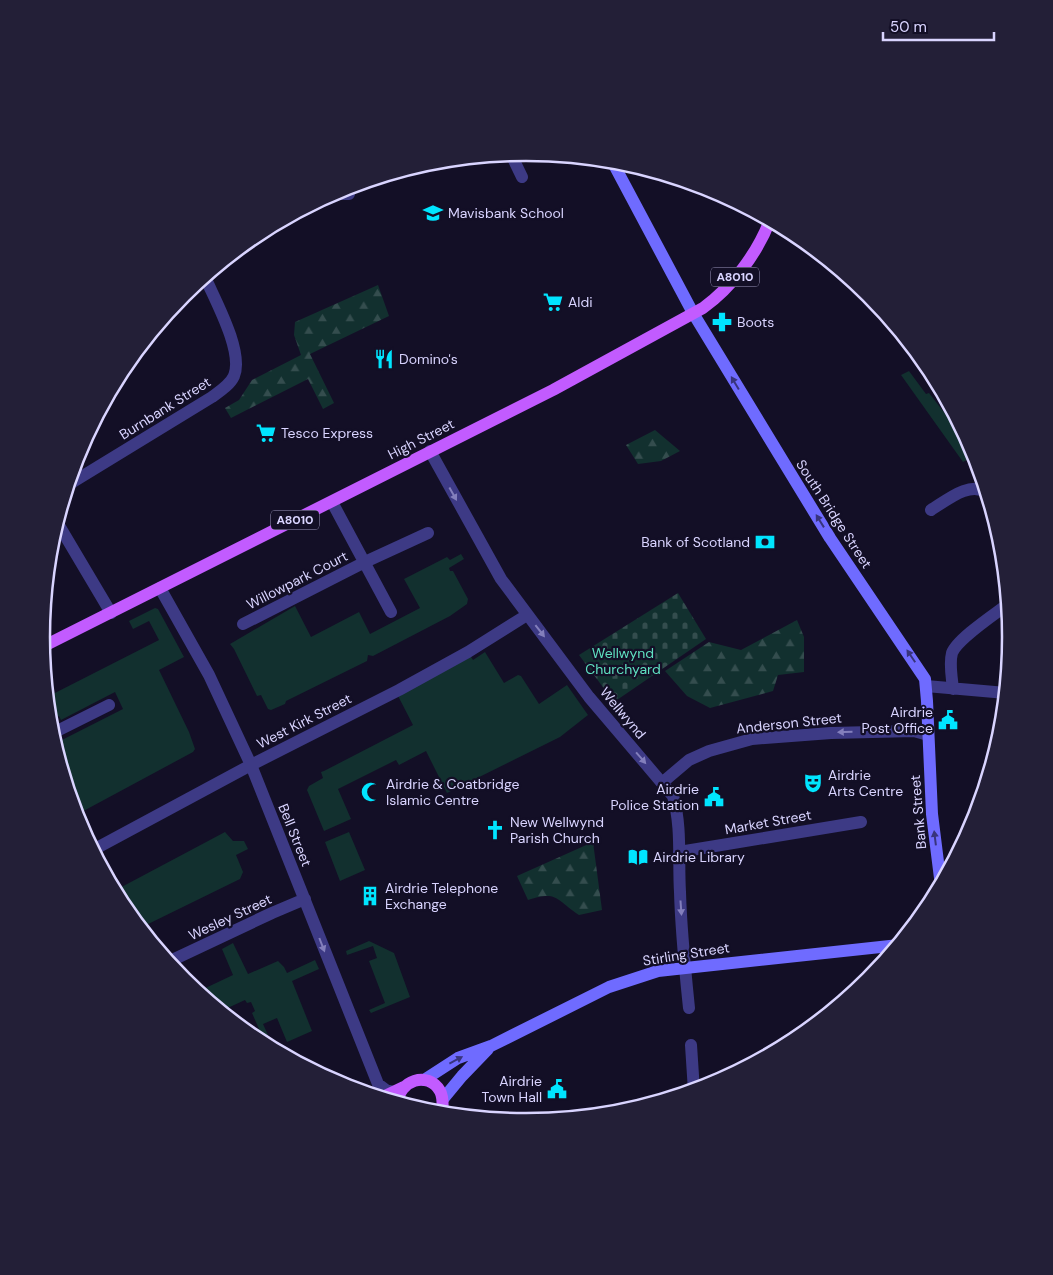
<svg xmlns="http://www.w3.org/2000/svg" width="1053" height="1275" font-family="'DM Sans',sans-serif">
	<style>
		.green { fill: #12302f }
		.forest { fill: url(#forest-firs) }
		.cemetery { fill: url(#cemetery-stones) }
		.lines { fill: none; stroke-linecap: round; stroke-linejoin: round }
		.minor { stroke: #3d3a85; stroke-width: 12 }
		.secondary { stroke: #6f6bff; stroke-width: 12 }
		.primary { stroke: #c25bff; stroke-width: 12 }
		.oneway { fill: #38347d }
		.oneway2 { fill: #837fbc }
		.labels { text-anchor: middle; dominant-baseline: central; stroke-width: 4.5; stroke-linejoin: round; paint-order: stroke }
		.shield { fill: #130f26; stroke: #9e99be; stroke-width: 1 }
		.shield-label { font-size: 12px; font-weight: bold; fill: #d9d4ff }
		.poi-label { font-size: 14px; fill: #d9d4ff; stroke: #130f26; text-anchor: start }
		.street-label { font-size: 14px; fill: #d9d4ff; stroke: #130f26 }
		.park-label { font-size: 14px; fill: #5fe0c0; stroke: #130f26 }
		.rim { fill: none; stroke: #d9d4ff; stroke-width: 2.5 }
	</style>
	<defs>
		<pattern id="forest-firs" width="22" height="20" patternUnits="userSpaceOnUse" patternTransform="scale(1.25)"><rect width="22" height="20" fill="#12302f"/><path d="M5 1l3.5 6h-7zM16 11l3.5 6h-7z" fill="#344d4e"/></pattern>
		<pattern id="cemetery-stones" width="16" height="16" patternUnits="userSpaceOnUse" patternTransform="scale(1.25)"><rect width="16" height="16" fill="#12302f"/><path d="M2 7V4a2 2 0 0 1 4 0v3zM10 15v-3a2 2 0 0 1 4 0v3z" fill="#344d4e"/></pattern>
	</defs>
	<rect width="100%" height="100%" fill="#130f26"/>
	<path class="green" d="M909,371L926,394L929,393L971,447L973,457L963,462L901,375Z
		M461,554L464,559L449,568L450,571H453L468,599L467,604L450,616L373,656L368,655L367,661L286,701L285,704L271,710L268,709L261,695L257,696L234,649L230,644L295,606L311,637L359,612L370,634L420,608L404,579L447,557L450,560Z
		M155,608L158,609L184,657L159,670L189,732L195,749L193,752L76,815L54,744L123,709L115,692L61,720L59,716L49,721L47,697L159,640L149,621L133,629L129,621Z
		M468,652L473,660L485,652L504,683L518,675L521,676L539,704L567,685L588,715L560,737L447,793L426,751L399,765L396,760L338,789L351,819L324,831L307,790L309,786L323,778L321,772L324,771L413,725L396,692Z
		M225,832L233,841H244L248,849L236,855L243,872L240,879L140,928L123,907L114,891Z
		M349,832L365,870L340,881L325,842Z
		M369,941L394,953L410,997L371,1013L369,1010L385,1003L369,961L377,958L373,946L347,955L346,951Z
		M233,943L248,974L278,961L284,967L287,973L315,960L319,969L292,981L312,1031L287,1042L277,1018L263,1024L268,1035L258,1040V1042L248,1034L259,1029L252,1013L255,1011L251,1002L247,1003L245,1000L221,1011L197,992L233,975L222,949Z"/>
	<path class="forest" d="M378,285L389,316L310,354L334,403L323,409L308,379L231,418L225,408L239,400L252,380L301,355L294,335L295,322Z
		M655,430L680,451L661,461L638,464L626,445Z
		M797,620L804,637V672L778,675L773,691L710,708L687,696L665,671L709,642L741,650Z
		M593,842L602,910L579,915C556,900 558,890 528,900L517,876Z"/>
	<path class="cemetery" d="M678,593L706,639L614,702L579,655Z"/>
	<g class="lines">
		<path class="minor" d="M511,154L522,177
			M331,194H349
			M430,451L501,579L589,697L673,796C682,827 678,860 680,892C681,931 685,969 689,1008
			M68,485L212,397C219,392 230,385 234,376C244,352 215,300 205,277
			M332,502L391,612
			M931,510C946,501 970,480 987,493
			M57,522L111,613
			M160,588L209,675L251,765L378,1084L386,1090L394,1092
			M243,624L365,562L428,533
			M926,686L1006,693
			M953,689C952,678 949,664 952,653C957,639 995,614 1008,604
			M51,734L109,705
			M663,782L689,760L709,751L752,739L831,733L914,731L928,735
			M93,850L251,765L399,690L468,652L527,615
			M679,852L861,822
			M168,962L272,913L305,899
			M691,1045L694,1091
			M276,1051H277"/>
		<path class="secondary" d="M612,161L693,313L783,461L830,538L925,679L927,701L932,814L941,886
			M424,1080L458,1058L491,1046L609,987L658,971L899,945
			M443,1099L462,1076L488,1049"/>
		<path class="primary" d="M42,647L553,390L703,308C732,287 757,254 770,220
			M381,1098L404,1087
			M398,1103C398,1081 428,1070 440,1091C444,1098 442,1107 443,1115"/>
	</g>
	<defs><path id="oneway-solid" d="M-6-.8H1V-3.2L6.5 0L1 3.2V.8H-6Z" transform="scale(1.25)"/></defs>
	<g class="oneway">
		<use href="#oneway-solid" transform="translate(735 383) rotate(-121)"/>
		<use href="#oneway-solid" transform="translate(820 521) rotate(-122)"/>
		<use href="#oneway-solid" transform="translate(911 656) rotate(-124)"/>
		<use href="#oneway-solid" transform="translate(935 838) rotate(-97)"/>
		<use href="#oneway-solid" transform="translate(456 1060) rotate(-28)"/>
	</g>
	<g class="oneway2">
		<use href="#oneway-solid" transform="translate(453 494) rotate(61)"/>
		<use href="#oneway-solid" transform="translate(540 631) rotate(52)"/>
		<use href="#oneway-solid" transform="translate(845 732) rotate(178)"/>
		<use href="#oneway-solid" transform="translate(641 758) rotate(49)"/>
		<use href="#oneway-solid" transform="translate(681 908) rotate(86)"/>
		<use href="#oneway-solid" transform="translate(322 945) rotate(69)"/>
	</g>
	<defs>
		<symbol id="school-bare" viewBox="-9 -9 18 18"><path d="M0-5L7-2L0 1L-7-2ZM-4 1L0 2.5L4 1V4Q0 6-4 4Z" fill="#00e5ff" stroke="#130f26" stroke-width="2.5" paint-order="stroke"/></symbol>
		<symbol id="supermarket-bare" viewBox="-9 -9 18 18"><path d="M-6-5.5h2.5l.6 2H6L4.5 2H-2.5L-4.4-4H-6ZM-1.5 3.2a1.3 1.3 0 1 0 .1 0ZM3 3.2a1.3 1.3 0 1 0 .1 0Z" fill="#00e5ff" stroke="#130f26" stroke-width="2.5" paint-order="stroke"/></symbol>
		<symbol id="pharmacy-bare" viewBox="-9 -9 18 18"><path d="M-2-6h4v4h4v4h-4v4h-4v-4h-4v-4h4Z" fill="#00e5ff" stroke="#130f26" stroke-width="2.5" paint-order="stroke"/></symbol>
		<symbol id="restaurant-bare" viewBox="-9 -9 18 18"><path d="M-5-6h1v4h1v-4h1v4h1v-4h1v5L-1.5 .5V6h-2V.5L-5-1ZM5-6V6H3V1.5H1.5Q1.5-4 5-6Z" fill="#00e5ff" stroke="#130f26" stroke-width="2.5" paint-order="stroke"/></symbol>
		<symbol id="bank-bare" viewBox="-9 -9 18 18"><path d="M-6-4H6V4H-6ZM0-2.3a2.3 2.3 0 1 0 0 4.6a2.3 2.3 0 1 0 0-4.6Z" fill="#00e5ff" stroke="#130f26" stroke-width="2.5" paint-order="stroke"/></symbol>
		<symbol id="civic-bare" viewBox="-9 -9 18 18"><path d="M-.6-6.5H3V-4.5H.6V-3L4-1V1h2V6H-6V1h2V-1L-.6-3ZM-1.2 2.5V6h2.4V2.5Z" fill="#00e5ff" stroke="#130f26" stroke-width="2.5" paint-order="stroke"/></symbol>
		<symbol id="theatre-bare" viewBox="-9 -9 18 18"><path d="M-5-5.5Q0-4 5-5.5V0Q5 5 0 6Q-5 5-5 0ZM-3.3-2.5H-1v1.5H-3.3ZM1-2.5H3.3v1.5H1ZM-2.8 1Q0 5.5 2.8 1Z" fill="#00e5ff" stroke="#130f26" stroke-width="2.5" paint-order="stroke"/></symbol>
		<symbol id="mosque-bare" viewBox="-9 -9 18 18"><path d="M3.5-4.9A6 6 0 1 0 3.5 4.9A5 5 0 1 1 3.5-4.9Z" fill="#00e5ff" stroke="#130f26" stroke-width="2.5" paint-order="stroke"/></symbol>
		<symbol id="church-bare" viewBox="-9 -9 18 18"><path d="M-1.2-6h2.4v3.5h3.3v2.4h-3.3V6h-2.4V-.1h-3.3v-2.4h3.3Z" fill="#00e5ff" stroke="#130f26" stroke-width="2.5" paint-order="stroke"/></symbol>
		<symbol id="library-bare" viewBox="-9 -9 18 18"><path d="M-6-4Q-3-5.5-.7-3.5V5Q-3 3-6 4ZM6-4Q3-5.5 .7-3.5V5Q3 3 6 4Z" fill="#00e5ff" stroke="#130f26" stroke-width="2.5" paint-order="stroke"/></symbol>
		<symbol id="building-bare" viewBox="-9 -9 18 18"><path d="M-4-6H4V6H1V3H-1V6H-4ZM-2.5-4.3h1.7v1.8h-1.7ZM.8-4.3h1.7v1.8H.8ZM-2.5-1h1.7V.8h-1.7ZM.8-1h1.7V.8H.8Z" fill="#00e5ff" stroke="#130f26" stroke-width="2.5" paint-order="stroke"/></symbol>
	</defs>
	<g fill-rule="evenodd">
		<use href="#school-bare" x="419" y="199" width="28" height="28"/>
		<use href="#supermarket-bare" x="539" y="288" width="28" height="28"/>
		<use href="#pharmacy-bare" x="708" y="308" width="28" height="28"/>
		<use href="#restaurant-bare" x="370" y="345" width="28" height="28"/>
		<use href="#supermarket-bare" x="252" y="419" width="28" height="28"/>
		<use href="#bank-bare" x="751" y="528" width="28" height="28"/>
		<use href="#civic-bare" x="934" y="706" width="28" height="28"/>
		<use href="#theatre-bare" x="799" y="769" width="28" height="28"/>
		<use href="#mosque-bare" x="357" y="778" width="28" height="28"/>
		<use href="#civic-bare" x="700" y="783" width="28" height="28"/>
		<use href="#church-bare" x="481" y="816" width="28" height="28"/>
		<use href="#library-bare" x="624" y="843" width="28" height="28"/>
		<use href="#building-bare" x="356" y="882" width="28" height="28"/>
		<use href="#civic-bare" x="543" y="1075" width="28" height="28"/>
	</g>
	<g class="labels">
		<g class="shield">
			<rect x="711" y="267.5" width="48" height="19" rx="4"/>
			<rect x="271" y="510.5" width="48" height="19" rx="4"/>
		</g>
		<g class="shield-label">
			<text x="735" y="277">A8010</text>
			<text x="295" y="520">A8010</text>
		</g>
		<g class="poi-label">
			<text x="448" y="213">Mavisbank School</text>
			<text x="568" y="302">Aldi</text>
			<text x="737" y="322">Boots</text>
			<text x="399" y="359">Domino's</text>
			<text x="281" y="433">Tesco Express</text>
			<text x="750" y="542" text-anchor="end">Bank of Scotland</text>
			<text x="933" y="712" text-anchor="end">Airdrie<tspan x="933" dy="16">Post Office</tspan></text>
			<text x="828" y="775">Airdrie<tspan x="828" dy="16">Arts Centre</tspan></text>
			<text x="386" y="784">Airdrie &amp; Coatbridge<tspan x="386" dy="16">Islamic Centre</tspan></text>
			<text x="699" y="789" text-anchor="end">Airdrie<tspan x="699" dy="16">Police Station</tspan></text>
			<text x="510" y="822">New Wellwynd<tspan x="510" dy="16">Parish Church</tspan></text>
			<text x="653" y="857">Airdrie Library</text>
			<text x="385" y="888">Airdrie Telephone<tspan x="385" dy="16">Exchange</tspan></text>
			<text x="542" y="1081" text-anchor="end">Airdrie<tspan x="542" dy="16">Town Hall</tspan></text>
		</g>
		<g class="street-label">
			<text transform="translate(165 408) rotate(-32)">Burnbank Street</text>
			<text transform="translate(421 439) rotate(-27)">High Street</text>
			<text transform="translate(834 514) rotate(57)">South Bridge Street</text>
			<text transform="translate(297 580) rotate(-27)">Willowpark Court</text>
			<text transform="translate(623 713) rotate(50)">Wellwynd</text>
			<text transform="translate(304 721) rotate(-27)">West Kirk Street</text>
			<text transform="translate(789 723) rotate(-6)">Anderson Street</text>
			<text transform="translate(918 812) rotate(-95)">Bank Street</text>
			<text transform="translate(768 822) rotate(-10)">Market Street</text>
			<text transform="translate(295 835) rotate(68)">Bell Street</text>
			<text transform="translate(230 917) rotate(-25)">Wesley Street</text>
			<text transform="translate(686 954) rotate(-9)">Stirling Street</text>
		</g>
		<g class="park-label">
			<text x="623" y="653">Wellwynd<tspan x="623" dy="16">Churchyard</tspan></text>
		</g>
	</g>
	<path d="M0 0H1053V1275H0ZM50 637a476 476 0 1 1 952 0a476 476 0 1 1-952 0Z" fill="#231f37" fill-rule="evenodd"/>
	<path class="rim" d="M50 637a476 476 0 1 1 952 0a476 476 0 1 1-952 0Z"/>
	<path d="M883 32v8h111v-8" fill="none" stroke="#d9d4ff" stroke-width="2.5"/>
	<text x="890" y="32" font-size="15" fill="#d9d4ff" stroke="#130f26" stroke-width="4" paint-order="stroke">50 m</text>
</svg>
